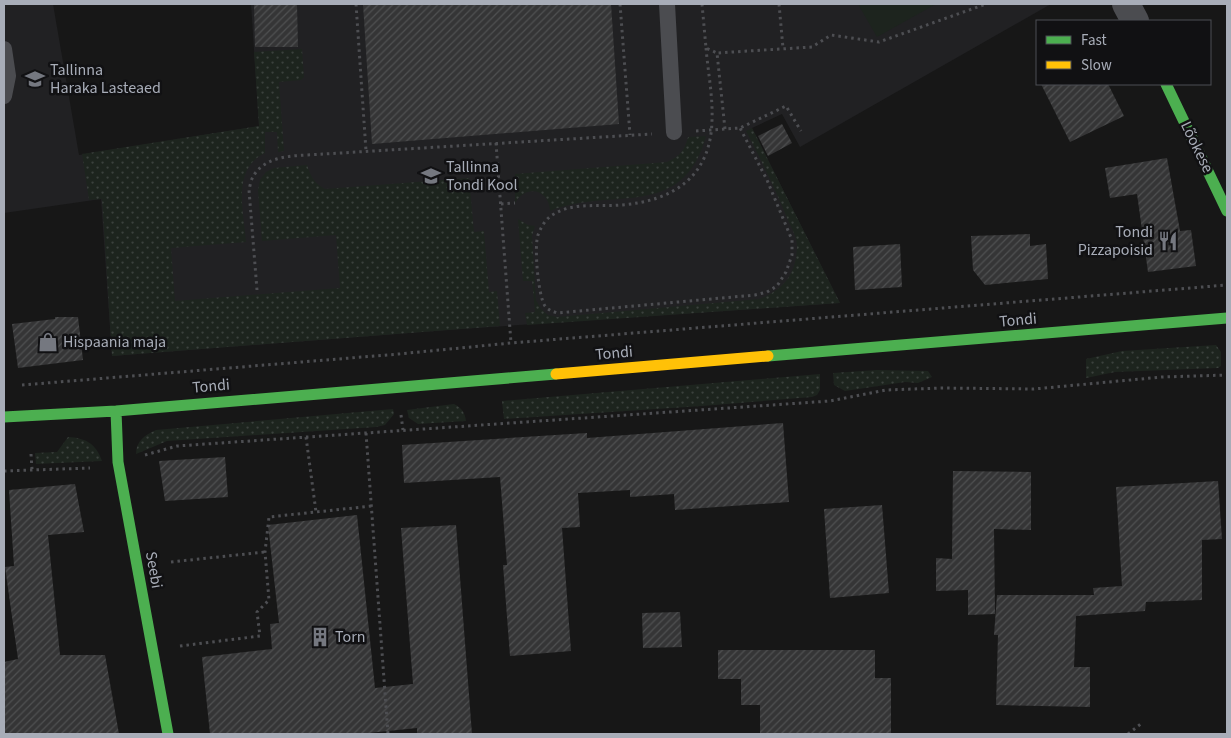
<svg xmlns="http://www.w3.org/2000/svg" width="1231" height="738" font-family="'Source Sans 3',sans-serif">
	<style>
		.built { fill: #212123 }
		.grass { fill: url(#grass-dots) }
		.garden { fill: #1d241e }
		.building { fill: url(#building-hatch) }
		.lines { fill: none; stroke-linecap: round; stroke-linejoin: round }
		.path { stroke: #4d4e52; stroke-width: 3; stroke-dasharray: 2.5 4; stroke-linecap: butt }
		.lane { stroke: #4b4c50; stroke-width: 16 }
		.street { stroke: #4b4c50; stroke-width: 28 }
		.fast { stroke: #4caf50; stroke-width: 11 }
		.slow { stroke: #ffc107; stroke-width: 11 }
		.labels { text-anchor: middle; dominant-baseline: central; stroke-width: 5; stroke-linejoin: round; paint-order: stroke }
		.poi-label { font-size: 16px; fill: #a8adb8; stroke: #111113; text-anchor: start }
		.street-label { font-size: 16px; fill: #a8adb8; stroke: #111113 }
	</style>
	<defs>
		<pattern id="grass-dots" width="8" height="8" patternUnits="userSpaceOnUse" patternTransform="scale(1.25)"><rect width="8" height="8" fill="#1d241e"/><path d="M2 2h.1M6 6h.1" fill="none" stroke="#3b413d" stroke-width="1.8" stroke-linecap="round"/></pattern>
		<pattern id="building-hatch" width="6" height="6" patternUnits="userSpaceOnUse" patternTransform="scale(1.25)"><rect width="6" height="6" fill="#353536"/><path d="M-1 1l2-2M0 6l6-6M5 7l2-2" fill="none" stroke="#4f5051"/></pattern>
	</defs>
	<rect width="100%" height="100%" fill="#171717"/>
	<path class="built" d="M4,4H53L79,155L259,126L251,4H1051L800,147L782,114L752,128L840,303L461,329L112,356L101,199L4,213Z"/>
	<path class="grass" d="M302,49L304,77L301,80L279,82L284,151L278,152L277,132H265V153C231,169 244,212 246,242L171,248L175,301L340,288L336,235L262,241L258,190L260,180L266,172L274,168L307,165C311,177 314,183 325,189L469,178L474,232L484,231L489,292L497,291L500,326L112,356L102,199L89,200L82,154L259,126L254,52Z
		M752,128L840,303L527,325L525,313L535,312L532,281H523L518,219L528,225L535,226L532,236L536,300L541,309L548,315L557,317L759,299C784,290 796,274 797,247C797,237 791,227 787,218C775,188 761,160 746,131Z
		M706,136C683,222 610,186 550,211C549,189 526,184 515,203V174L667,162C680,156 685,150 688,137Z
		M1216,345L1221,352V366L1218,368L1115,372L1086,378V359L1122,351Z
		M877,370L928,371L932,377L918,383L905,382L845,391L834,385L833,373Z
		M820,374V390L817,395L812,397L702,406L504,419L502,401Z
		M454,404C462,408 465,413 466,421L418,424L409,418L407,410Z
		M393,409L394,414L385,425L376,427L167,441L136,454C136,441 145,435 156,430Z
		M68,437C85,438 96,443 102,461L36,464L35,453L57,452Z"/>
	<path class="garden" d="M858,4H936L877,37Z"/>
	<path class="building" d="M254,4H297L298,47H255Z
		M363,4H611L619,124L372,144Z
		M1041,84H1108L1124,116L1070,142Z
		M782,124L792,143L768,156L758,136Z
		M1167,158L1180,231L1191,230L1196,266L1148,272L1137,194L1110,198L1105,168Z
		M1030,234V246L1046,244L1048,279L985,285L973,270L971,236Z
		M900,244L902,287L855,290L853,247Z
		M55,317H78L83,360L18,368L12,324L55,319Z
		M783,423L789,502L675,510L674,494L630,497V490L578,493L580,527L562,528L571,651L510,656L503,565H507L500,477L404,483L402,445L587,433V438Z
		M225,457L228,497L165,501L159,461Z
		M953,471L1031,472V530L994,529L995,614L968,615V590L936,591V558L952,559Z
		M1218,481L1222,539L1202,540V600L1146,602L1145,611L1076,616L1074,667H1090V707L996,705L998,635H994L997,595H1094L1093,588L1122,586L1116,487Z
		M75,484L84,532L48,535L60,655H105L119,734H4V662L18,659L5,567L14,566L9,490Z
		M882,505L889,593L830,598L824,509Z
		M357,515L375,688L413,684L401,528L456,525L472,734H417V728L359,734H210L202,657L272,649L270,624L279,623L268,525Z
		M680,612L682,647L643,648L642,613Z
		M718,650H875V678H891V734H760V705H741V679H718Z"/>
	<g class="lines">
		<path class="path" d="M356,4L366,151
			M620,4L630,135
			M702,4L706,48L717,53
			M779,4L783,48
			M706,48C708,72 713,97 712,120C711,177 673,201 621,205C599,207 574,202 554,214C546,218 541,227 538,235C534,246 538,296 545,306C548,310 552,311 557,313L755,295L767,292L777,286L786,272L792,255V240L767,180L740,128
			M725,129L717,53L812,47L831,35L879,42L986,4
			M696,131L740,128L786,106L801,131
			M496,143L511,343
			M501,204L515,203
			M257,290L249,190C250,186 251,179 254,175C268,153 301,156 324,154L652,134
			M22,385L399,354L511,343L1227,285
			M401,415L403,430
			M366,433L388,734
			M306,437L316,512
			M31,454L32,469
			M145,455L177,446L830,401L886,390L941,388L1034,389L1162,377L1227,375
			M4,471L90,468
			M171,562L265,552
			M180,646L260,636L257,612L269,600L265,552L269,517L372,506
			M1128,734L1142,723"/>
		<path class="lane" d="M667,4L674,132
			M4,49L8,76L4,96"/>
		<path class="street" d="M1126,4L1135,21"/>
		<path class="fast" d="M1166,84L1227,211
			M768,356L1227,318
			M116,411L118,462L168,734
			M4,417L116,411L556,374"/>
		<path class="slow" d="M556,374L768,356"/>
	</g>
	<defs>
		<symbol id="school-bare" viewBox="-9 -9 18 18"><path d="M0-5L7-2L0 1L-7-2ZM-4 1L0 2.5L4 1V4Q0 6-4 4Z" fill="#757880" stroke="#111113" stroke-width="2.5" paint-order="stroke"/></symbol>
		<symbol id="restaurant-bare" viewBox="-9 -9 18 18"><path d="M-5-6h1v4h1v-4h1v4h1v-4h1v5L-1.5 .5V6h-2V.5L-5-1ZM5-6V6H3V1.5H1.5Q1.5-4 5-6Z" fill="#757880" stroke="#111113" stroke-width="2.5" paint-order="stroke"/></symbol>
		<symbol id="shop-bare" viewBox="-9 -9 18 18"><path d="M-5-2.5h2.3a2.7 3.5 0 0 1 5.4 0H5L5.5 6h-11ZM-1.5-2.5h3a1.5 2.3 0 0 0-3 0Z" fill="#757880" stroke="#111113" stroke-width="2.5" paint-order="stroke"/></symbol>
		<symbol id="building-bare" viewBox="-9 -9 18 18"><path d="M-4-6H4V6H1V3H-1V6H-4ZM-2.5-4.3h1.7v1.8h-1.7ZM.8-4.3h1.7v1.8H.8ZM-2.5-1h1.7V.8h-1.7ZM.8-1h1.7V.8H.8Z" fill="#757880" stroke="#111113" stroke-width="2.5" paint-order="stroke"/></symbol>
	</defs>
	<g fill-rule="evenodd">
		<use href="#school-bare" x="21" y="65" width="28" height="28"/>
		<use href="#school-bare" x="417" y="162" width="28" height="28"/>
		<use href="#restaurant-bare" x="1154" y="227" width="28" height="28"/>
		<use href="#shop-bare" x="34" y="328" width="28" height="28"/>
		<use href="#building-bare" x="306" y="623" width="28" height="28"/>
	</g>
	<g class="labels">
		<g class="poi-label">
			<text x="50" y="70">Tallinna<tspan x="50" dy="18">Haraka Lasteaed</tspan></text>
			<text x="446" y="167">Tallinna<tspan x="446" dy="18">Tondi Kool</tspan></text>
			<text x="1153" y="232" text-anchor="end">Tondi<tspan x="1153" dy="18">Pizzapoisid</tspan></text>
			<text x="63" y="342">Hispaania maja</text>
			<text x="335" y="637">Torn</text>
		</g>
		<g class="street-label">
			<text transform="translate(1197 147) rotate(64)">Lõokese</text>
			<text transform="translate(1018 320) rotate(-5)">Tondi</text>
			<text transform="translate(614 353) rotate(-5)">Tondi</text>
			<text transform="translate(211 386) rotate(-5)">Tondi</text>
			<text transform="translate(154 570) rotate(80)">Seebi</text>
		</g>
	</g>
	<rect width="1231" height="738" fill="none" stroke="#a8adb8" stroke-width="10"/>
	<rect x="1036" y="20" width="175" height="65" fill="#111113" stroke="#4d4f55"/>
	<rect x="1046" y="36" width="25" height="8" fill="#4caf50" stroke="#4d4f55"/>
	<text x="1081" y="45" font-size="15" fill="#a8adb8">Fast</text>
	<rect x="1046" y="61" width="25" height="8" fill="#ffc107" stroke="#4d4f55"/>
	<text x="1081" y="70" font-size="15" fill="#a8adb8">Slow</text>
</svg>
